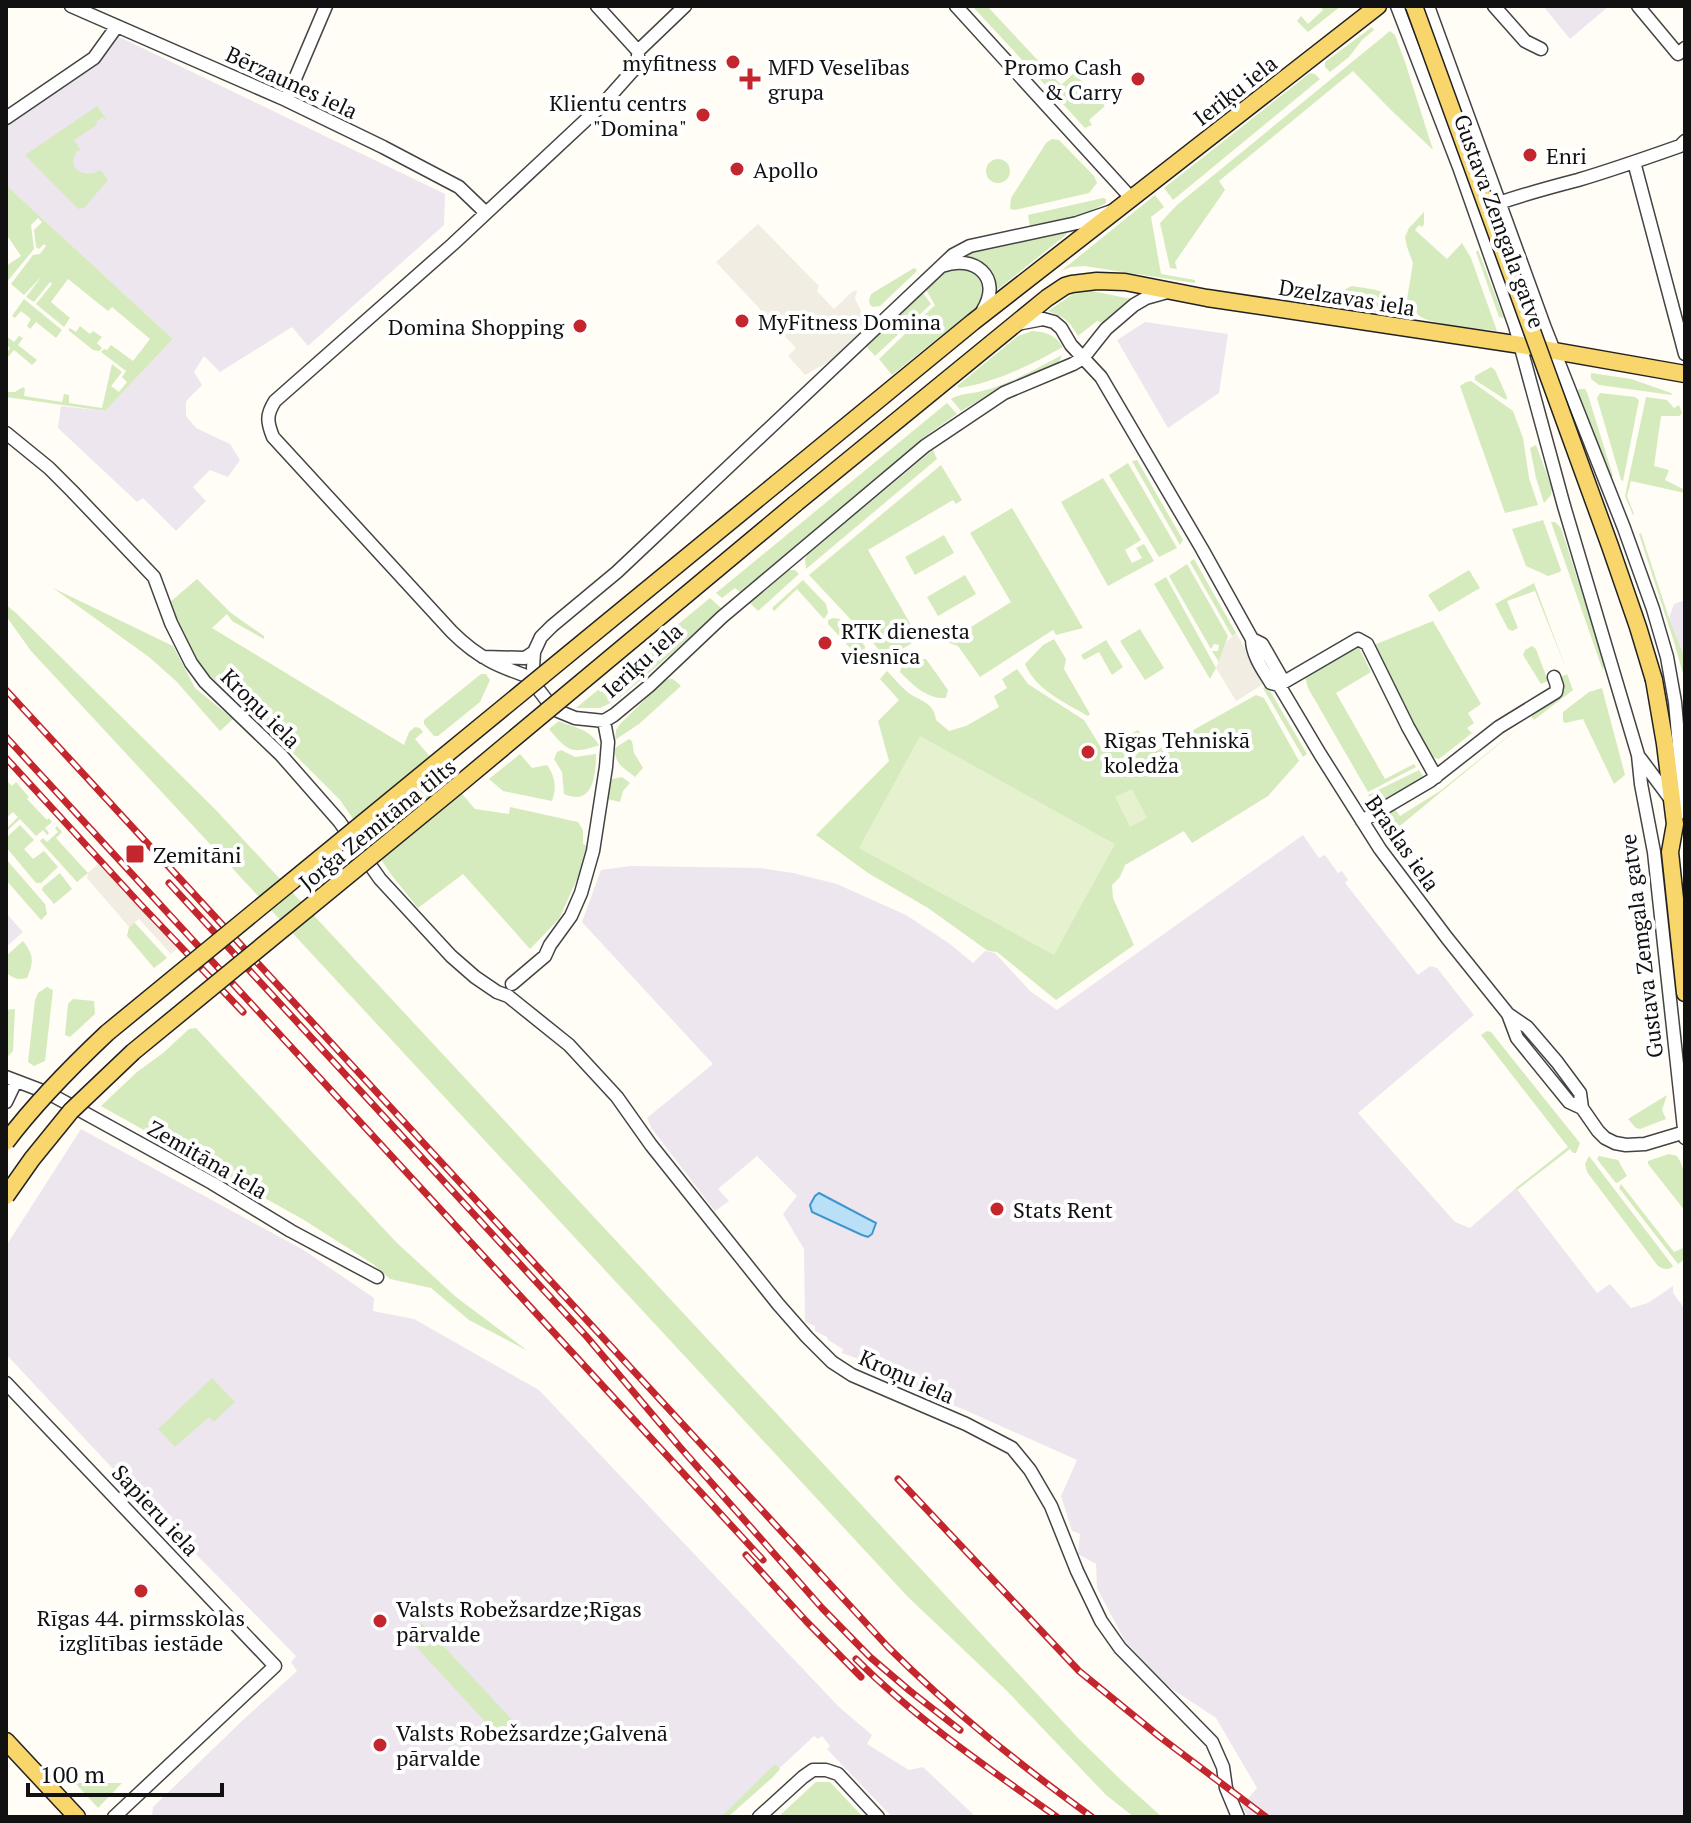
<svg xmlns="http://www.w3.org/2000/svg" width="1691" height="1823" font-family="'PT Serif',serif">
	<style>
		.industrial { fill: #eee6ef }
		.green { fill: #d5ebbd }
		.pitch { fill: #e6f2cf }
		.plaza { fill: #f1ede2 }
		.water { fill: #b9e0f7; stroke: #3f96cf; stroke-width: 2 }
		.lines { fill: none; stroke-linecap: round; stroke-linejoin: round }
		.minor-casing { stroke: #444; stroke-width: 15 }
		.major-casing { stroke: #222; stroke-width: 19 }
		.minor { stroke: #fff; stroke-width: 12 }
		.major { stroke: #f9d66b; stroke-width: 16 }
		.rail-casing { stroke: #c4262e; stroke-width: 7 }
		.rail { stroke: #fff; stroke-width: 4; stroke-dasharray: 12; stroke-linecap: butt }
		.major-bridge-casing { stroke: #222; stroke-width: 19; stroke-linecap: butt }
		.major-bridge { stroke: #f9d66b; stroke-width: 16 }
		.poi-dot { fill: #c4262e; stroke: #fff; stroke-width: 3 }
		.labels { text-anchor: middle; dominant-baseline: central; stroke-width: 8; stroke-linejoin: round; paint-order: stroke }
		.poi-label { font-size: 22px; fill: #111; stroke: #fff; text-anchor: start }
		.street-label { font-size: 22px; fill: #111; stroke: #fff }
	</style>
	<rect width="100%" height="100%" fill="#fffdf5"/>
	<path class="industrial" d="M1543,6H1609L1570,39Z
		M105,30L445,194L444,225L308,346L292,327L220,372L204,356L194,372L202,385L188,399L186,402V416L196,428L230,444L240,460L228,477L210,470L193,487L206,501L176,531L143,498L137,502L58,428L61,406L105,411L173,339L6,185V109L84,56L95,47Z
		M1145,322L1228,334L1219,393L1168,428L1117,340Z
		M1685,600V658L1669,618L1674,604Z
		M1303,835L1319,858L1325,855L1338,873L1342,871L1348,880L1345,883L1418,975L1430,966L1437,968L1474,1015L1358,1113L1455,1222L1470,1228L1516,1188L1597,1293L1610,1284L1631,1308L1648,1303L1673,1286V1293L1685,1309V1817H1249L1241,1807L1257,1788L1216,1718L1166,1685L1125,1641L1097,1588L1096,1564L1078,1554L1080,1534L1072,1531L1061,1496L1077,1460L965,1410L862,1368L861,1360L842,1353L843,1349L828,1340L827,1337L815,1331V1326L805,1322L804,1249L783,1214L797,1196L757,1156L718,1189L729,1201L715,1211L652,1129L647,1118L713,1064L582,922L601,870L630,866L761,868L793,873L837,884L906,915L950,944L973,963L985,951L995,953L1030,991L1057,1010Z
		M6,913L23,932L6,947Z
		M81,1129L302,1249L374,1298L373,1311L414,1319L539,1390L839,1707L872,1735L867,1744L909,1770L923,1767L976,1817H892L827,1749L830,1746L822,1736L818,1739L814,1736L727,1817H152L153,1807L244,1719L297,1671L291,1662L296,1656L127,1484L6,1354V1246Z"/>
	<path class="green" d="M976,6H987L1061,85L1074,73L1105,106L1089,120L1092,125L1085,128L974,8Z
		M1320,6H1341L1308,32L1297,21L1301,16L1308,24L1323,10Z
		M1372,27L1374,30L1362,40L1349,57L1330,72L1325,67V62Z
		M1390,31L1395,35L1405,62L1433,150L1391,110L1353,71L1219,181L1225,190L1175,262L1177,269L1170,268L1160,223L1177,205Z
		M1310,73L1315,74L1320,79L1173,200L1164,188Z
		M97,106L106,119L105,120L103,117L96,122L97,125L74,140L81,150L77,151C65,170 85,179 101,170L108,180L84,208L78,209L25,155Z
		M1052,139L1059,140L1094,176L1097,183L1089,193L1015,210L1010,209L1011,198L1046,143Z
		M986 171a12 12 0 1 1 24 0a12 12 0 1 1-24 0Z
		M6,185L173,339L105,411L6,397V392H15L23,387L25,389L24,396L62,402L64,394L69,395V403L102,408L112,364L122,372L111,386L119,392L127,382L122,377L126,371L101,352L104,349L107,350L111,345L133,361L150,339L112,307L108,311L68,279L51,302L70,318L64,327L36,304L52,284L50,282L34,302L26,297L42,276L24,295L11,284L33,255L40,254L46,246L44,244L39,249L36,247L34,230L42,222L38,218L31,225L34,249L6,283V266L21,256L6,234Z
		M1155,195L1164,207L1151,217L1161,274L1195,280V283L1084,266L1071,267L1061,271Z
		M1103,198L1106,199V203L1075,219L1030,227L1028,215Z
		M1424,212V224L1422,227L1419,225L1415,230L1447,259L1462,243L1471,258L1497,331C1480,328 1429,325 1418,315C1413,311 1410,305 1407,299L1413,263L1407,247L1405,237L1409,228Z
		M1065,231L1067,234L997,290L990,274L965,256L967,253Z
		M1478,250L1504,318L1499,317L1476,252Z
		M914,268L917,270L916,272L880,306L873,307L870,305L869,300L871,294Z
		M957,269L971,271L982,282V303L892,375L879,359L935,305L926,290L945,273Z
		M1352,286C1372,290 1396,288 1397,314L1394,315L1338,306L1335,302C1338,293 1343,290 1352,286Z
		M1092,291L1131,299L1103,323L1097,321L1078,336C1069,321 1065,317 1048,311L1073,294Z
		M923,293L931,304L875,356L866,346Z
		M24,299L62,330L56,338L36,322L30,329L27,326L31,319L21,311L15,318L12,316Z
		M80,326L90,334L93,331L102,337L97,343L102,348L99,351L93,350L68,330L70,328L76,332Z
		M1032,331C1047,332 1055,335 1063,347C1030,365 997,382 959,388L957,386L1018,336Z
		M6,336L14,342L19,336L23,338L18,345L37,360L32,365L14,350L8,357L6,355L10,348L6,344Z
		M1062,355L1059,362L1050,367L1014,380L961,411L951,399C961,393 971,394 982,391C1010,384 1037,368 1062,355Z
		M1491,367L1495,370L1507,397L1506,400L1475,380V376Z
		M1591,373L1631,379L1671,393L1672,395L1599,385L1591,379Z
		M1471,381L1513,411L1523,438L1529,478L1538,505L1505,513L1460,386L1466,382Z
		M1579,389H1585L1587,392L1613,476L1611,477L1576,392Z
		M1600,393L1635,397L1639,400L1623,481L1621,480L1597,398Z
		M1646,397L1667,400L1674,408L1679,405L1682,413L1679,416H1661L1654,466L1669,470L1665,480L1685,490V493L1631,481L1627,496L1634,514L1633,515L1625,496Z
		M947,403L957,414L931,432L740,592L735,588L722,598L716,593Z
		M1536,445L1552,488L1551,495L1544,503L1536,478L1530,448Z
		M933,450L937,459L806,569L805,559L808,554Z
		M1137,460L1183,540L1180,545L1132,461Z
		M1128,463L1177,548L1159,557L1109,475Z
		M941,465L962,500L956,504L953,500L868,550L919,639L887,658L809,575Z
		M1103,478L1141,540L1125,550L1132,563L1142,558L1136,548L1144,544L1154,561L1108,586L1061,502Z
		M1012,508L1083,628L1056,635L1053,630L980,677L958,646L947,642L1011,602L970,533Z
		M1543,520L1561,570L1560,572L1548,576L1526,566L1512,529Z
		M1551,522H1555L1561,528L1604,662L1603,671Z
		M1641,533L1669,618L1685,658V681L1674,642L1639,534Z
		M944,535L954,553L915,575L905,557Z
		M1194,559L1236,633L1232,636L1190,562Z
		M1187,564L1228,636L1219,662L1212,651H1218L1219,645L1214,644L1211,649L1169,576Z
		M788,570H795L799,574L758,611L749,602Z
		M1469,570L1480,588L1439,612L1428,595Z
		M965,575L976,594L938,616L927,597Z
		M1166,577L1216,668L1210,679L1154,584Z
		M197,579L231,613L264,636V639L232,621L227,614L212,628L404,745L409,732L415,727L420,728L423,732L415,739L475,809L509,814L510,807L578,822L583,830V844L588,847L578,877L559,919L530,949L463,874L418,908L393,877L340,800L261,721L199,666L178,626L169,603Z
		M803,580L826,604L828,613L824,619L797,589L774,611L772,608Z
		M1534,583L1567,671L1535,591L1507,601L1518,628L1512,631L1508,629L1495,604Z
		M53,588L173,646L195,688L233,719L220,731L176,681L149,657Z
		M710,598L721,608L670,655L617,700L600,708H576Z
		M6,605L15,612L215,809L1078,1738L1122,1781L1162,1817H1134L1106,1795L1007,1691L908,1597L31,651L6,616Z
		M833,618L840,619L865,646L864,663L828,624V620Z
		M1433,621L1481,704L1468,713L1474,723L1467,728L1472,733L1439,759L1432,757L1374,645Z
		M1140,629L1164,668L1145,680L1120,641Z
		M1054,639L1066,659L1064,669L1090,714L1088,716C1064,702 1036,690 1025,664L1043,645Z
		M1106,640L1123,667L1112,675L1099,652L1084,660L1081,655Z
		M1357,644L1371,672L1336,693L1385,779L1414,764L1416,767L1368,792L1308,688L1304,674Z
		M1532,646L1536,649L1548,681L1541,684L1523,655L1525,650Z
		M914,659H926L948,690L946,698C926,699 913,685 900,672L901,667Z
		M1017,669L1028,684L1084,720L1102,749L1138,730L1154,752L1256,695L1264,698L1299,761L1268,796L1192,843L1184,831L1125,865L1120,877L1112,885L1113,898L1134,945L1056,1000L997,952L988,951L928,908L868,873L816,835L889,761L878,721L899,700L880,679L887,671C894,678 902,688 910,694C923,702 934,703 936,720L949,731L966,726L999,707L994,696L1007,688L1002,679Z
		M481,674H486L490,680L480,702L438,736H434L424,724V720Z
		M1567,674L1573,690L1534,720L1531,716L1564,692L1559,678Z
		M669,679H673L681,686L639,724L615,740L616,730L620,724L664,681Z
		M1267,686L1307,754L1303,757L1263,688Z
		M1602,688L1625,775L1614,784L1583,719L1565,723L1563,721V712L1589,692Z
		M559,721C575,728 590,729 599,745C572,755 567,751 549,729Z
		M1527,721L1395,830L1382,815L1394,808L1400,816L1440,791Z
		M629,739L632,741L634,753L643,768L635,777C623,767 614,764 615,748Z
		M561,750L575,757L596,754C596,775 593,807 564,794L562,772L554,759L557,752Z
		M520,754L532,768L547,765C555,776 557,788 552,801L503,791L489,779Z
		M1419,770L1423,776L1421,779L1375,804L1368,795Z
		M622,777L630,783L623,791L620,802L607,799L612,779Z
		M6,780L12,786L16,782L29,797L27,799L47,820L49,818L52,822L45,828L49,833L47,835L43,830L36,836L20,819L8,830L7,828L18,817L13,812L6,818Z
		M20,825L34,840L24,849L33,859L44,851L58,867L41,883H36L6,847V838Z
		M57,826L62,832L56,838L88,873L77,882L40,841L43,838L47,842L58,832L55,828Z
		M6,859L45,904L47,914L41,920L6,880Z
		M60,873L72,889L54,904L42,890L43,887Z
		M134,922L167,958L154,968L127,936L129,927Z
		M23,941C34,955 34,962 27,978C18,980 13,979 6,972V956Z
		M47,987L53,990L45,1061L34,1066L28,1062L35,1000L38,993Z
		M73,999L94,1001L95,1014L70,1037L65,1035L68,1004Z
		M15,1009L13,1051L6,1058V1010Z
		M196,1028L397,1243L456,1297L528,1351L469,1320L431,1288L390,1279L373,1264L304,1220L101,1106L137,1072L163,1053L189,1029Z
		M1487,1031L1491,1032L1580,1143L1576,1153H1573L1570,1149L1517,1190L1516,1188L1568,1147L1481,1035Z
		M1667,1095L1662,1110L1666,1119L1640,1129L1636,1128L1628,1119Z
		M1669,1154L1677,1156C1688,1172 1685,1192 1685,1211L1648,1164V1161Z
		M1589,1156L1673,1266C1669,1271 1663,1269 1658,1266L1587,1172L1585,1164Z
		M1599,1156L1618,1160L1627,1176L1617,1183L1615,1182L1597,1159Z
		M1621,1184L1674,1252L1683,1248L1685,1251V1259L1678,1264L1619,1188Z
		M212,1378L235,1402L214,1422L209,1417L175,1447L158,1429Z
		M422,1623L518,1726L502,1740L407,1637Z
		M775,1764L780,1769L774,1776L728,1817H721Z
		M816,1782H830L863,1817H778Z
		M75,1783H122L98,1808Z"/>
	<path class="pitch" d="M920,736L1115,844L1054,955L859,848Z
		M1132,789L1147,818L1130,827L1115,797Z"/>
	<path class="plaza" d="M758,224L819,286L817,291L834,309L852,292L857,290L855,299L868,324L866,328L834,359L805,375L788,356L796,348L716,262Z
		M1236,633L1265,683L1236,701L1216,668L1226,642Z
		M98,864L177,949L171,954L139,919L129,927L87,878L88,873Z"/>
	<path class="water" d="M819,1193L876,1223L872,1234L868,1237L862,1235L812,1212L810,1205L815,1196Z"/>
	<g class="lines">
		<defs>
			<path id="minor" d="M71,6L286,100L383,147L459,187L486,213
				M597,6L638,51
				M956,6L1132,199
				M1397,6L1459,167L1515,326L1564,506L1638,755L1641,784L1654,852L1685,1138
				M1428,6L1545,328L1624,528L1653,609L1667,657L1675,702L1685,813
				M1494,6L1525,41L1541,49
				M1638,6L1678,54L1685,48
				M286,100L326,6
				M6,118L94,58L117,26
				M1634,162L1685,354
				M1499,203C1525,194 1551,187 1578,180C1612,170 1646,158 1680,146L1685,141
				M1112,211L1077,223L970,246L953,255L617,572L552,626L541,637L534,652L533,668L538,689L548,702L558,711L575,718L604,721L614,715L649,686L722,617L925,446L1004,393L1073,364L1083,358L1106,329L1134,305L1146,298L1171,291
				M942,266C974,254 1003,277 983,310
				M1017,324L1043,319L1054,322L1061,328L1071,345L1101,377L1202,549L1252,639C1252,655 1263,670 1271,683L1279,685L1320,754L1380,849L1447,938L1508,1014L1517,1038L1569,1102L1582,1108L1598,1131L1605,1138L1615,1143L1626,1145L1645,1144L1685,1132
				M6,433L49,468L72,491L154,577L171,623L191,663L205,682L281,755L339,821L380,879L451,956L475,977L497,992L508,996L569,1045L617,1097L651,1145L778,1304L807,1337L832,1362L852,1375L966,1424L1012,1448L1030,1470L1051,1506L1077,1571L1101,1621L1120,1648L1212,1742L1223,1767L1226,1788L1238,1817
				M1252,639L1262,644L1281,677L1279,685
				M483,657L525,658L534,652
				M535,679C500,667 479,659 452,632L273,437C267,422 266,415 275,401L453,244L603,104L636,67L638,60V51L685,6
				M1279,685L1358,639L1367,644L1408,727L1436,777
				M1640,758L1672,801
				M1362,821L1430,781L1499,727L1556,692L1557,686L1554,677
				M512,984L545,956L550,945L571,916L581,893L593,851L606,767L608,742L604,721
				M1508,1014L1527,1027L1557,1062L1580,1093L1582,1108
				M6,1077L48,1093L83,1112L212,1183L291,1231L377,1277
				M6,1102L16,1081
				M6,1383L275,1666L114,1817
				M759,1817L803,1777L813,1770H826L838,1774L878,1817"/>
			<path id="major" d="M777,483L973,322L1378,6
				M795,504L1047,298L1065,286L1072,284L1097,281L1125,282L1207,298L1521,345L1685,374
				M1654,680L1665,744L1675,824L1670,852L1685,993
				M6,1741L77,1817"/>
		</defs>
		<use href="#minor" class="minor-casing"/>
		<use href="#major" class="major-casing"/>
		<use href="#minor" class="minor"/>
		<use href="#major" class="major"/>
		<defs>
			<path id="rail" d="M6,690L888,1647C952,1711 1019,1764 1092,1817
				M6,737L763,1560
				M6,758L141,905L243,1012
				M169,883L587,1337L679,1446L822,1608L870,1657L910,1691L960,1730
				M898,1479L1079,1671L1160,1737L1266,1817
				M746,1555L806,1621L861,1677
				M856,1659C916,1719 988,1768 1057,1817"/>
		</defs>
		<use href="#rail" class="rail-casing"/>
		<use href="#rail" class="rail"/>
		<defs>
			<path id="major-bridge" d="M1414,6L1610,546L1638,627L1654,680
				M6,1142C36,1102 71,1067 107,1033L777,483
				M6,1196L32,1159L71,1111L133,1052L457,786L795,504"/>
		</defs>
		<use href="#major-bridge" class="major-bridge-casing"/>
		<use href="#major-bridge" class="major-bridge"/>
	</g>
	<g class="poi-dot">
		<circle cx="733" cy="62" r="8"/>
		<path d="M746 67h8v8h8v8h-8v8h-8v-8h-8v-8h8z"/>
		<circle cx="1138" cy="79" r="8"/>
		<circle cx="703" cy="115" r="8"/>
		<circle cx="1530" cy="155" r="8"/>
		<circle cx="737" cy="169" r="8"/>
		<circle cx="742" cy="321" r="8"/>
		<circle cx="580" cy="326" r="8"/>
		<circle cx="825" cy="643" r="8"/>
		<circle cx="1088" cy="752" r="8"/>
		<rect x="125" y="844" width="20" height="20" rx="4"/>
		<circle cx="997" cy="1209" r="8"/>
		<circle cx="141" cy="1591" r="8"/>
		<circle cx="380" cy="1621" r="8"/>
		<circle cx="380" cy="1745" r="8"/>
	</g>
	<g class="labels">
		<g class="poi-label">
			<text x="717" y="62" text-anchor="end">myfitness</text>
			<text x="768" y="66">MFD Veselības<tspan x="768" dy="25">grupa</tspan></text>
			<text x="1122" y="66" text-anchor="end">Promo Cash<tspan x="1122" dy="25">&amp; Carry</tspan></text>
			<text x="687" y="102" text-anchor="end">Klientu centrs<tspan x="687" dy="25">"Domina"</tspan></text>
			<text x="1546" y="155">Enri</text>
			<text x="753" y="169">Apollo</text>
			<text x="758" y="321">MyFitness Domina</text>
			<text x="564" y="326" text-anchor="end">Domina Shopping</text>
			<text x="841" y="630">RTK dienesta<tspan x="841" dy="25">viesnīca</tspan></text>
			<text x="1104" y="739">Rīgas Tehniskā<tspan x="1104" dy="25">koledža</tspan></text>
			<text x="153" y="854">Zemitāni</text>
			<text x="1013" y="1209">Stats Rent</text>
			<text x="396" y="1608">Valsts Robežsardze;Rīgas<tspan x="396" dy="25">pārvalde</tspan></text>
			<text x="141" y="1617" text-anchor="middle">Rīgas 44. pirmsskolas<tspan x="141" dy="25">izglītības iestāde</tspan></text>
			<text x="396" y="1732">Valsts Robežsardze;Galvenā<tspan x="396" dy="25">pārvalde</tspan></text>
		</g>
		<g class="street-label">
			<text transform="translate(292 82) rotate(25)">Bērzaunes iela</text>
			<text transform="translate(1235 90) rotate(-38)">Ieriķu iela</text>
			<text transform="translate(1500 221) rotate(70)">Gustava Zemgala gatve</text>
			<text transform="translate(1347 297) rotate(9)">Dzelzavas iela</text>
			<text transform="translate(642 660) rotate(-42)">Ieriķu iela</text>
			<text transform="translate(261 708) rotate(45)">Kroņu iela</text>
			<text transform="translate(377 824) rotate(-39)">Jorģa Zemitāna tilts</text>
			<text transform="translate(1403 843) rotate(55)">Braslas iela</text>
			<text transform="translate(1641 946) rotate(-97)">Gustava Zemgala gatve</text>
			<text transform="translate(208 1159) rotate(30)">Zemitāna iela</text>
			<text transform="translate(907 1376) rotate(24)">Kroņu iela</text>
			<text transform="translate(156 1510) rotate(47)">Sapieru iela</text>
		</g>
	</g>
	<rect width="1691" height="1823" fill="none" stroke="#111111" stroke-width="16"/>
	<path d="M28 1783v12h194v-12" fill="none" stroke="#111111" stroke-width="4"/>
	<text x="40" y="1783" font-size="24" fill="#111111" stroke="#ffffff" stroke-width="6" paint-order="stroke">100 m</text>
</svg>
